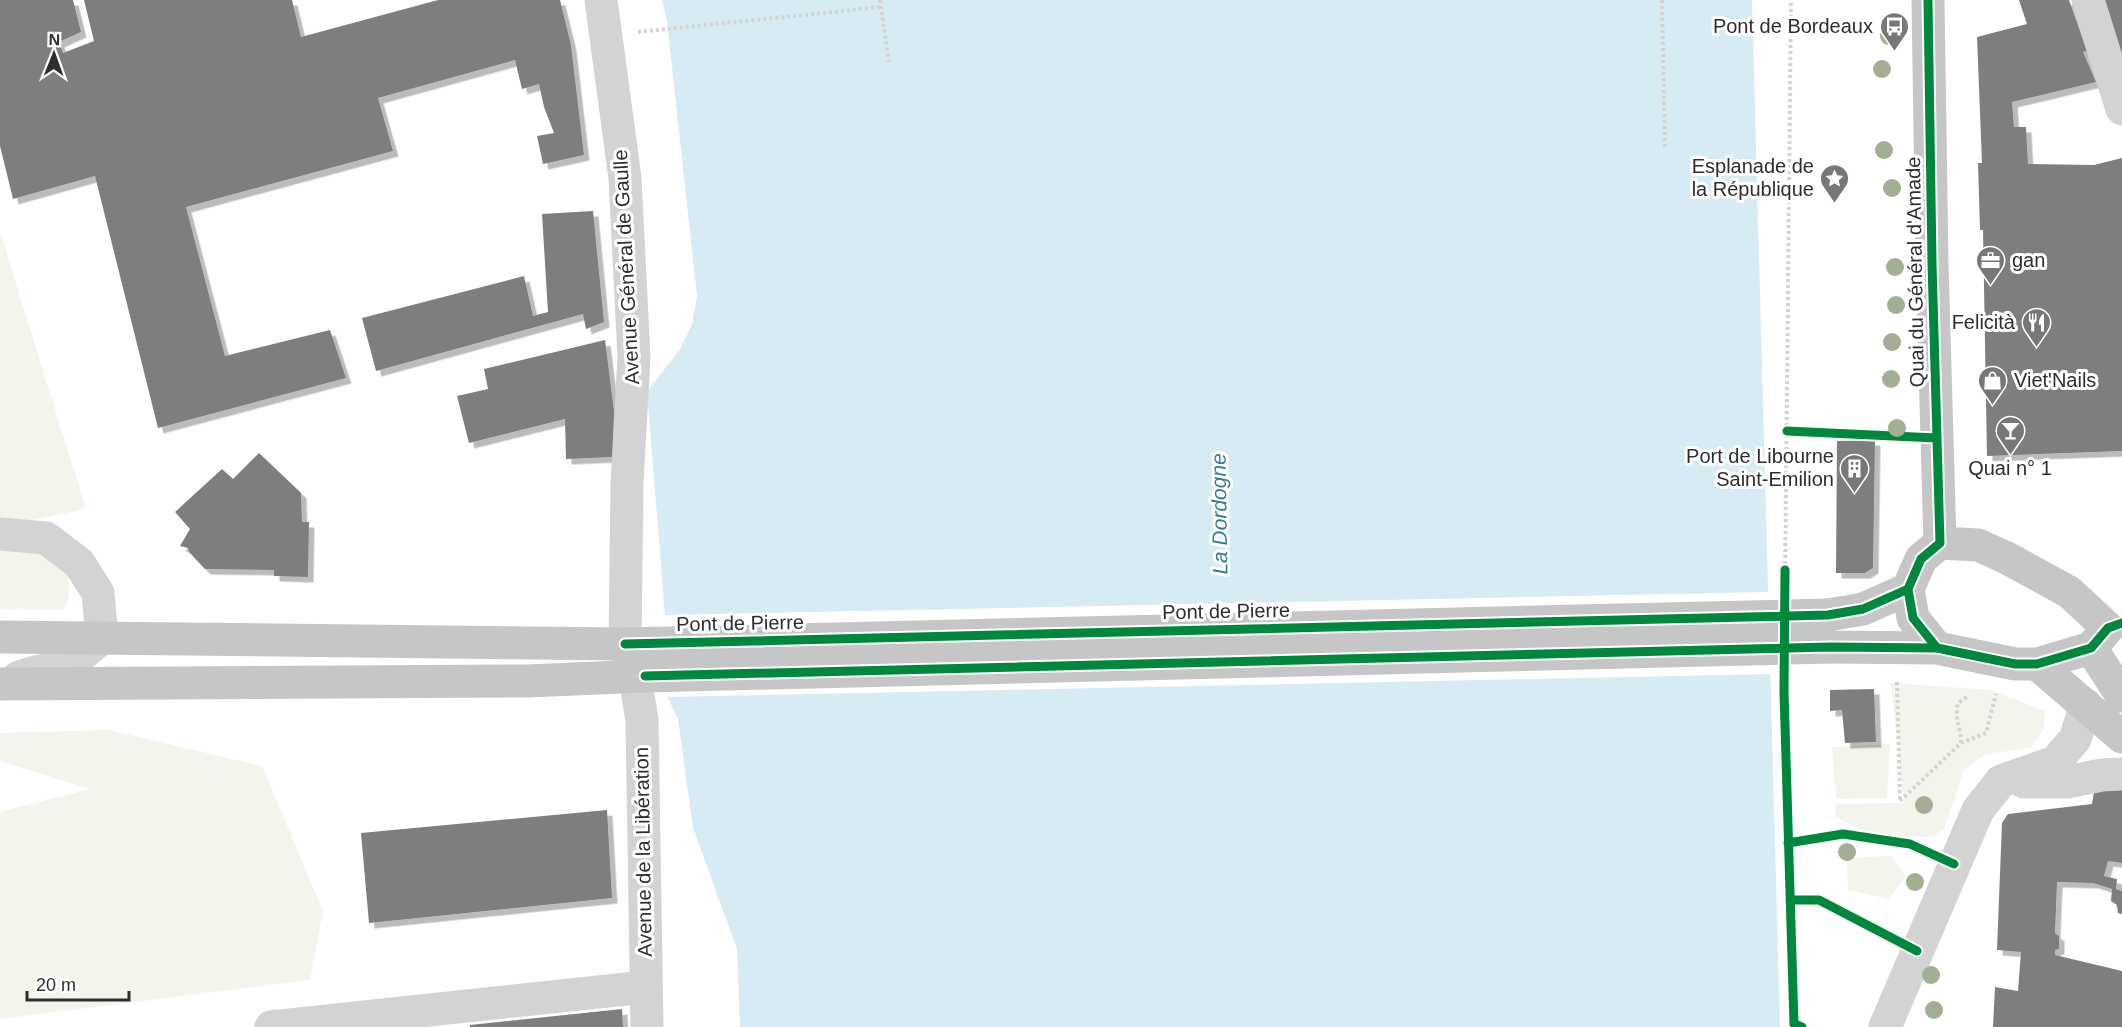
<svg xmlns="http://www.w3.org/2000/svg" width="2122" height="1027" font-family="Arial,sans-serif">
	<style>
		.green { fill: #f1f5eb }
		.water { fill: #d6ebf3 }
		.pier { fill: #fff }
		.building { fill: #7e7e7e; filter: url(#shadow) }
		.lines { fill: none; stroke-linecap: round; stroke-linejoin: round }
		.path { stroke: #d3d3d3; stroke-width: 4; stroke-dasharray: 3 3; stroke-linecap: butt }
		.minor { stroke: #d3d3d3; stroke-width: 33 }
		.major { stroke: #c6c6c6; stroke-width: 33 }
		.major-bridge { stroke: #c6c6c6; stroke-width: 33 }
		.cycleway-casing { stroke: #fff; stroke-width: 13 }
		.cycleway { stroke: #00873e; stroke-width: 9 }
		.tree { fill: #a3af92 }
		.labels { text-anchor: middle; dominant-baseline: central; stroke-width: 6; stroke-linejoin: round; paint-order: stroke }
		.poi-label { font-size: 20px; fill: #2e2e2e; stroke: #fff; text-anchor: end }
		.street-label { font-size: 20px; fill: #2e2e2e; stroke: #fff }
		.water-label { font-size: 21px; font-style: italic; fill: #367c96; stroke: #fff }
	</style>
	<defs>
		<filter id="shadow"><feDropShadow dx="5.5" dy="5.5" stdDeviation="0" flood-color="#0004"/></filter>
	</defs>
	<rect width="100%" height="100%" fill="#fff"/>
	<path class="green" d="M0,232L86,509L0,527Z
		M26,547C47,557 71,561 69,589C69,598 68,603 63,610L0,609V550Z
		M1891,683L1991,690L2045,711L2044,729L2032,747L1984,755L1964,770L1944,829L1932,837L1872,835L1836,817L1835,804L1904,803Z
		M109,730L262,766L323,911L310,980L0,1019V812L90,789L0,761V733Z
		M1890,744L1887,798L1836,799L1832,747Z
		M1892,856L1906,877L1888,899L1848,890L1847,858Z"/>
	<path class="water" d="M662,0H1752L1780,1027H740L737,949L693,828L678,719L667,697L665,615L647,392L680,349L692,324L697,296L667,21Z"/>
	<path class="pier" d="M1768,592L1770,674L667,697L665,615Z"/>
	<path class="building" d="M0,0H73L81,32L59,42L63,53L94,41L84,0H292L301,37L438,0H560L571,45L584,155L543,164L537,136L554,133L544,107L539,84L522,89L515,60L378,98L393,151L186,207L225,356L330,330L346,378L158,428L95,176L13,199L0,146Z
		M2019,0H2069L2087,51L2083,52L2096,82L2012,102L2014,127H2026L2028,164L2094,165L2122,158V451L1987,456L1983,230H1980L1978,163H1982L1977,37L2027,24Z
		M2102,0H2122V57Z
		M593,211L604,322L586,329L583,314L376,371L362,318L524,276L533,316L548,312L542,214Z
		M605,340L614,411L613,457L566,459L565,419L469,443L457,396L488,389L484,369Z
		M1875,440L1873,568L1865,573H1836L1837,441Z
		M259,453L301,493L302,522H309L308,577L274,576V570L205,569L189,552L188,548L180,546L190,529L175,512L222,469L233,479Z
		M1874,689L1876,742L1845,743L1842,710L1830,711V690Z
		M2122,789V863L2108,861L2104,876L2117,879L2116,889L2122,891V914L2118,913L2117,905L2111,901L2112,889L2093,883L2057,882L2055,933L2059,936V949L2055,950V955L2122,971V1027H1993L1995,987L2018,991L2021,952L1997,950L2002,823L2008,814L2092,804L2094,792Z
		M607,810L612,898L369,923L361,833Z
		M622,1009L623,1027H470V1025Z"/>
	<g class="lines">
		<path class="path" d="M880,0L889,62
			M1662,0L1665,150
			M638,32L881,7
			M1785,582L1791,0
			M1897,682L1900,801
			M1784,683L1794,1024L1802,1027
			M1961,743C1961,725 1954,721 1958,703L1967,697
			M1900,801L1961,743L1986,733L1996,694"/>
		<path class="minor" d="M601,0L625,178L634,357L627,483L625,644L635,677L642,720L647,1027
			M2088,0L2122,109
			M0,534L46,538L79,563L98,593L102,638L68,666L35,672L19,677
			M2024,782H2067L2102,775L2122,774
			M271,1027L645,987
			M1885,1027L1978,810L2001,781L2055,762L2075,739L2086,705"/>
		<path class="major" d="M1928,0L1932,263L1940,543
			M1828,615L1863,609L1908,589
			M0,637L625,644
			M1831,647L1937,648L2015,664H2037L2091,648L2108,628L2069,592L2007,558L1978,545L1940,543L1921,559L1908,589L1913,618L1937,648
			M2091,648L2122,696
			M2037,664L2122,737
			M0,684L527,681L645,676"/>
		<path class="major-bridge" d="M625,644L1828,615
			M645,676L1831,647"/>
		<defs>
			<path id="cycleway" d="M1928,0L1932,263L1940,543L1921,559L1908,589L1913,618L1937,648
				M1787,431L1936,438
				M1785,570L1784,692L1794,1024L1802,1027
				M625,644L1828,615L1863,609L1908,589
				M645,676L1831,647L1937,648L2015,664H2037L2091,648L2108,628L2122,623
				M1788,843L1843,834L1910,844L1954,864
				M1790,900H1819L1917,951"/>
		</defs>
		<use href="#cycleway" class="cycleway-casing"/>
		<use href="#cycleway" class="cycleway"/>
	</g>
	<g class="tree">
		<circle cx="1889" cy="36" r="9"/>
		<circle cx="1882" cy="69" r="9"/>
		<circle cx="1884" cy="150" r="9"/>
		<circle cx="1892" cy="188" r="9"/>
		<circle cx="1895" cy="267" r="9"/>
		<circle cx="1896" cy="305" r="9"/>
		<circle cx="1892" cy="342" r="9"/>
		<circle cx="1891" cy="379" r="9"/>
		<circle cx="1897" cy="428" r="9"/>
		<circle cx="1924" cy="805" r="9"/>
		<circle cx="1847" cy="852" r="9"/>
		<circle cx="1915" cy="882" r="9"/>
		<circle cx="1931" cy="975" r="9"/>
		<circle cx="1934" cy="1010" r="9"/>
	</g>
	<defs>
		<symbol id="bus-pin" viewBox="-11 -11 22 30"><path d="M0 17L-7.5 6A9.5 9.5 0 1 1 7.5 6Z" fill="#777" stroke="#fff"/><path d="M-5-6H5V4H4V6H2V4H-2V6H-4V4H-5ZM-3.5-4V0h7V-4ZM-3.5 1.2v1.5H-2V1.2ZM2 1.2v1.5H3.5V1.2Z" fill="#fff"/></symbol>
		<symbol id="sight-pin" viewBox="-11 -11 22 30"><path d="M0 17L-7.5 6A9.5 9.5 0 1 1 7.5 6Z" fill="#777" stroke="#fff"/><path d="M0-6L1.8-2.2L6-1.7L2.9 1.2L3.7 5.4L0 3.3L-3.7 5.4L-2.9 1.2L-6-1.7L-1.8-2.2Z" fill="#fff"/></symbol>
		<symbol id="office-pin" viewBox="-11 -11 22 30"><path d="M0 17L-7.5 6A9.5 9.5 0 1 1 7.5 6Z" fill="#777" stroke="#fff"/><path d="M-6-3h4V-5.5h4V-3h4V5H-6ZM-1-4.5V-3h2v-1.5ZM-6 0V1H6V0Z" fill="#fff"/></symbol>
		<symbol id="restaurant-pin" viewBox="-11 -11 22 30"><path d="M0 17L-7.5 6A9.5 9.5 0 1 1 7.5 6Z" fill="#777" stroke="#fff"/><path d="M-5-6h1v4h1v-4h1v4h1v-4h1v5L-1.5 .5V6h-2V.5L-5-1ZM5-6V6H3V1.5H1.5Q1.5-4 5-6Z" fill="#fff"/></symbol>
		<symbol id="shop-pin" viewBox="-11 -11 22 30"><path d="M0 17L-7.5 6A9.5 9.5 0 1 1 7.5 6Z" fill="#777" stroke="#fff"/><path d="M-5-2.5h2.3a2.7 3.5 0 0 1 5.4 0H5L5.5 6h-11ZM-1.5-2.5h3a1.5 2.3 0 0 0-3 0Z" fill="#fff"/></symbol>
		<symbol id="bar-pin" viewBox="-11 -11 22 30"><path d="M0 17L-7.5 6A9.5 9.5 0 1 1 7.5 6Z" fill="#777" stroke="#fff"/><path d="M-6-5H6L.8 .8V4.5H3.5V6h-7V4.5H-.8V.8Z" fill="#fff"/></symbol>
		<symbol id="building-pin" viewBox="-11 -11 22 30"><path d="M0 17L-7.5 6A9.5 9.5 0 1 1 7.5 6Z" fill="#777" stroke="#fff"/><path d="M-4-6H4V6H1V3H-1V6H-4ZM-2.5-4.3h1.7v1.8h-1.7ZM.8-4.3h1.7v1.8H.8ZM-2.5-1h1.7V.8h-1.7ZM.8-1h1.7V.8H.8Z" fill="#fff"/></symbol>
	</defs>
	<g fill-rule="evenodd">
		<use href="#bus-pin" x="1878" y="10" width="33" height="45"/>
		<use href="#sight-pin" x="1818" y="162" width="33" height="45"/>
		<use href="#office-pin" x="1974" y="244" width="33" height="45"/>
		<use href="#restaurant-pin" x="2020" y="306" width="33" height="45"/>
		<use href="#shop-pin" x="1976" y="364" width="33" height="45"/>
		<use href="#bar-pin" x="1994" y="414" width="33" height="45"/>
		<use href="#building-pin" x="1838" y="452" width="33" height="45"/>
	</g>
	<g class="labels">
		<g class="poi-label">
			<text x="1873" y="26">Pont de Bordeaux</text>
			<text x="1814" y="166">Esplanade de<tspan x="1814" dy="23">la République</tspan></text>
			<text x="2012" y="260" text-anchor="start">gan</text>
			<text x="2015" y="322">Felicità</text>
			<text x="2014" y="380" text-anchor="start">Viet'Nails</text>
			<text x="1834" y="456">Port de Libourne<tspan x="1834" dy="23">Saint-Emilion</tspan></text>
			<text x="2010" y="468" text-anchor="middle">Quai n° 1</text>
		</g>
		<g class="street-label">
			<text transform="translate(626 267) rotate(-93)">Avenue Général de Gaulle</text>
			<text transform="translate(1915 272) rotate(-91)">Quai du Général d'Amade</text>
			<text transform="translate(1226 611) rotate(-1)">Pont de Pierre</text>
			<text transform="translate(740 623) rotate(-1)">Pont de Pierre</text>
			<text transform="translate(643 852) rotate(-91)">Avenue de la Libération</text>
		</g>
		<g class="water-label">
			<text transform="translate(1219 514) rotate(-91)">La Dordogne</text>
		</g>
	</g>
	<g transform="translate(54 54) rotate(1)" stroke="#ffffff" stroke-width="4.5" paint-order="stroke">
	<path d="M0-4.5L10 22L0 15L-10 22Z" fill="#2e2e2e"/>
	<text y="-9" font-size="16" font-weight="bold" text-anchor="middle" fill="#2e2e2e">N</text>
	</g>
	<path d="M27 991v9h102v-9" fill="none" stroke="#2e2e2e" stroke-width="3"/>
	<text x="36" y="991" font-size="18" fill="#2e2e2e" stroke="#ffffff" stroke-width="4.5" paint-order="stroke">20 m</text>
</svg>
